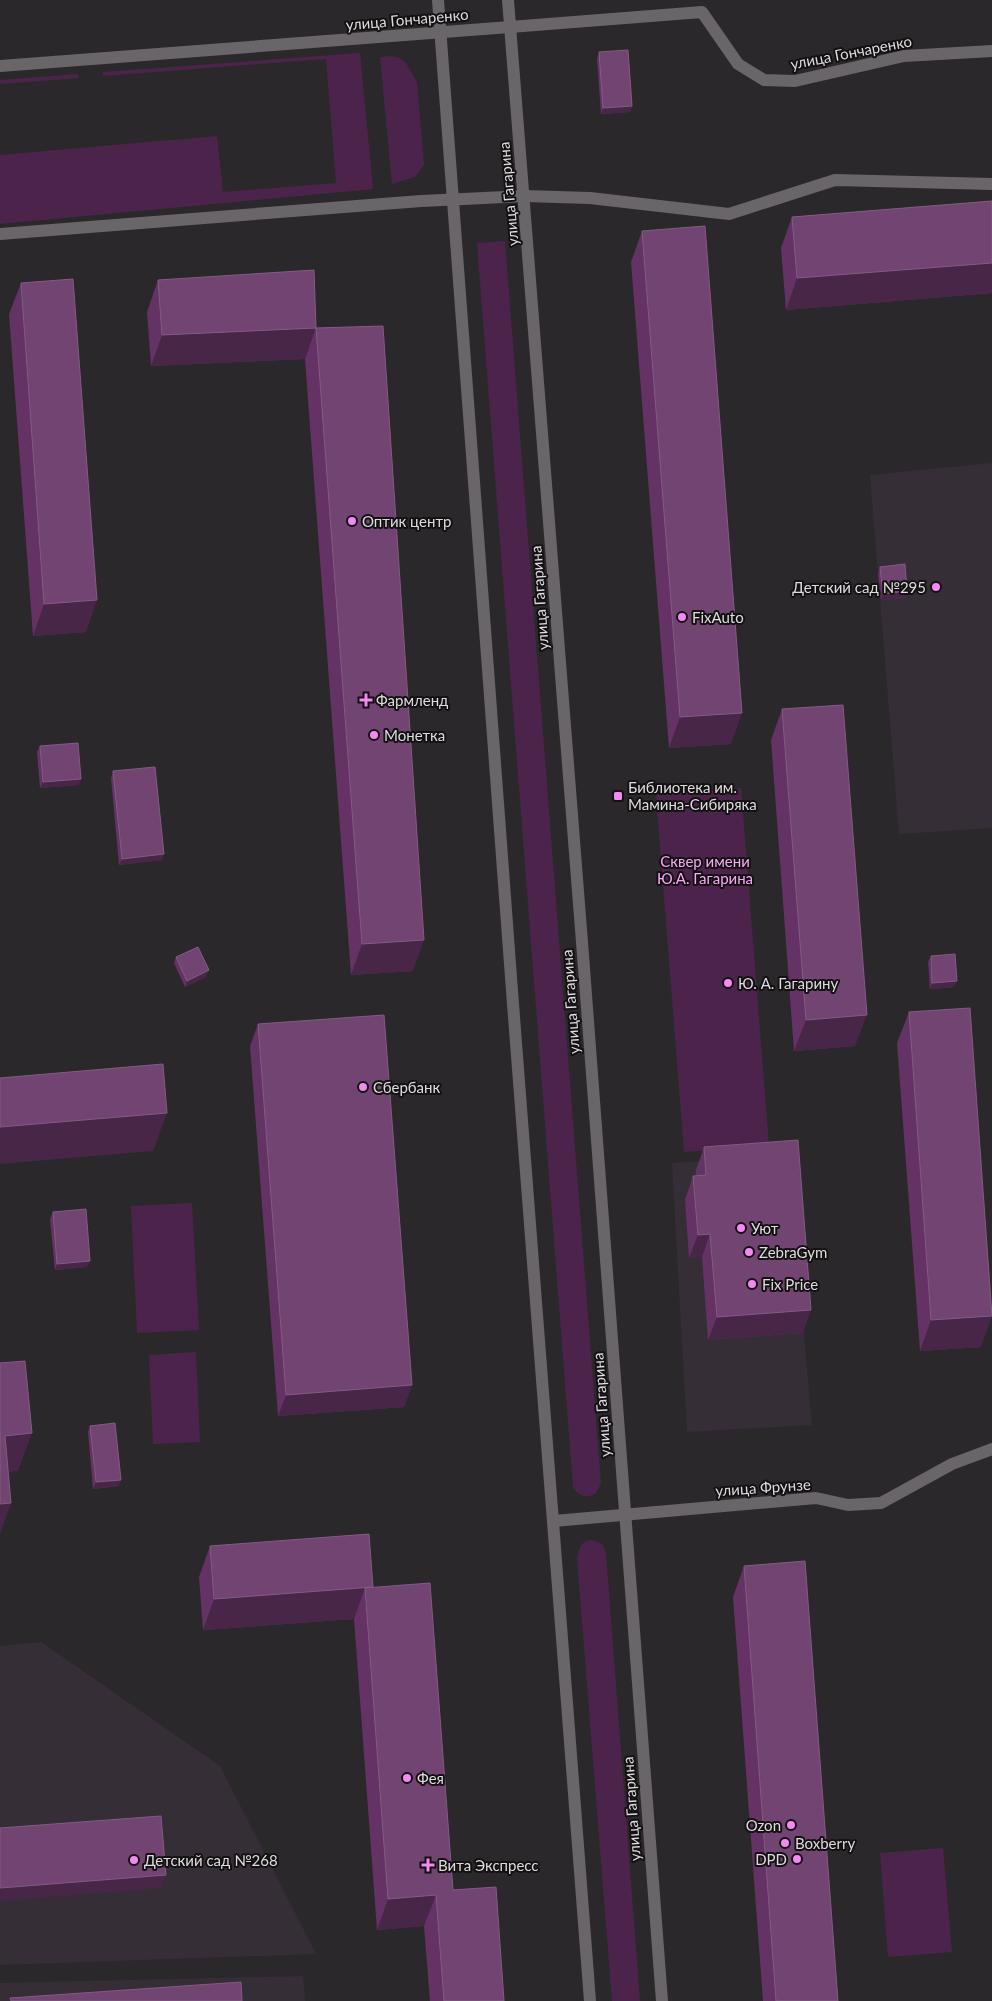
<svg xmlns="http://www.w3.org/2000/svg" width="992" height="2001" font-family="Lato,sans-serif">
	<style>
		.built { fill: #362e36 }
		.green { fill: #4c244b }
		.lines { fill: none; stroke-linecap: round; stroke-linejoin: round }
		.minor { stroke: #696568; stroke-width: 12 }
		.tertiary { stroke: #696568; stroke-width: 12 }
		.secondary { stroke: #696568; stroke-width: 12 }
		.wall { fill: #643264 }
		.shaded-wall { fill: #482648 }
		.building { fill: #714471; stroke: #825c82 }
		.poi-dot { fill: #f38af1; stroke: #131112; stroke-width: 2 }
		.labels { text-anchor: middle; dominant-baseline: central; stroke-width: 4; stroke-linejoin: round; paint-order: stroke }
		.street-label { font-size: 15px; fill: #dedcde; stroke: #131112 }
		.poi-label { font-size: 15px; fill: #dedcde; stroke: #131112; text-anchor: start }
		.park-label { font-size: 15px; fill: #f9a8f7; stroke: #131112 }
	</style>
	<rect width="100%" height="100%" fill="#2b282b"/>
	<path class="built" d="M992,463V828L899,834L870,475Z
		M788,1155L812,1425L687,1432L672,1163Z
		M41,1642L220,1766L316,1954L0,1965V1646Z
		M303,1976L305,2001H0V1983Z"/>
	<path class="green" d="M360,53L373,189L0,224V155L217,136L223,192L336,183L326,59L103,76V72Z
		M391,56L399,58L406,63L417,82L424,165L415,177L392,184L380,57Z
		M78,74L79,78L0,84V80Z
		M505,241L601,1484L596,1493C587,1499 578,1496 573,1487L477,243Z
		M741,788L769,1146L684,1152L656,795Z
		M192,1203L199,1330L137,1333L131,1206Z
		M196,1352L200,1442L153,1444L149,1355Z
		M590,1540L596,1541L603,1545L606,1554L640,2001H612L577,1558C579,1549 580,1542 590,1540Z
		M943,1848L952,1952L888,1957L880,1853Z"/>
	<g class="lines">
		<path class="minor" d="M510,27L702,12L738,64L764,80L795,81L904,56L992,51
			M524,196L590,198L729,214L835,180L992,184"/>
		<path class="tertiary" d="M0,66L510,27
			M0,234L421,201L524,196
			M554,1521L816,1498L848,1505L881,1503L952,1464L992,1449"/>
		<path class="secondary" d="M438,0L513,1004L590,2001
			M508,0L583,955L662,2001"/>
	</g>
	<path class="wall" d="M599,52L632,106L630,112L601,114L597,59Z
		M992,201V293L786,310L781,248L792,217Z
		M642,231L731,744L669,748L631,262Z
		M158,280L316,328L413,971L351,975L305,359L151,366L147,312Z
		M21,283L86,632L33,636L9,314Z
		M880,567L907,591L905,598L881,600L878,573Z
		M782,709L855,1046L794,1051L771,740Z
		M40,746L81,779L78,785L40,788L37,752Z
		M113,771L162,860L119,865L111,778Z
		M931,956L954,987L930,989L928,962Z
		M176,957L206,977L185,987L174,963Z
		M909,1012L981,1347L920,1351L897,1043Z
		M258,1024L412,1385L404,1407L278,1416L250,1046Z
		M704,1147L803,1333L708,1340L702,1257L689,1258L685,1200L693,1176H696V1170Z
		M53,1212L87,1267L55,1270L50,1219Z
		M90,1426L119,1486L93,1489L88,1432Z
		M210,1546L373,1588L453,1890L504,2001H430L424,1926L377,1930L354,1619L203,1630L199,1577Z
		M744,1566L838,2001H763L733,1597Z"/>
	<path class="shaded-wall" d="M632,106L630,112L601,114L603,108Z
		M992,263V293L786,310L797,278Z
		M316,328L305,359L151,366L162,335Z
		M907,591L905,598L881,600L883,594Z
		M97,600L86,632L33,636L44,604Z
		M742,713L731,744L669,748L680,717Z
		M81,779L78,785L40,788L43,782Z
		M164,854L162,860L119,865L122,859Z
		M424,940L413,971L351,975L362,944Z
		M209,970L206,977L185,987L187,981Z
		M957,981L954,987L930,989L932,983Z
		M867,1015L855,1046L794,1051L806,1020Z
		M167,1113L153,1151L0,1164V1127Z
		M710,1234L702,1257L689,1258L698,1235Z
		M90,1261L87,1267L55,1270L57,1264Z
		M811,1310L803,1333L708,1340L717,1317Z
		M992,1316L981,1347L920,1351L931,1320Z
		M412,1385L404,1407L278,1416L286,1395Z
		M32,1433L18,1471L0,1473L5,1436Z
		M121,1480L119,1486L93,1489L96,1482Z
		M11,1503L0,1534V1504Z
		M373,1587L366,1607L365,1588L354,1619L203,1630L214,1599Z
		M166,1875L161,1888L0,1901V1888Z
		M436,1895L424,1926L377,1930L388,1899Z"/>
	<path class="building" d="M628,50L632,106L603,108L599,52Z
		M992,201V263L797,278L792,217Z
		M705,226L742,713L680,717L642,231Z
		M314,270L316,328L162,335L158,280Z
		M73,279L97,600L44,604L21,283Z
		M383,326L424,940L362,944L316,328Z
		M905,564L907,591L883,594L880,567Z
		M843,705L867,1015L806,1020L782,709Z
		M78,743L81,779L43,782L40,746Z
		M155,767L164,854L122,859L113,771Z
		M198,947L209,970L187,981L176,957Z
		M955,954L957,981L932,983L931,956Z
		M970,1008L992,1316L931,1320L909,1012Z
		M384,1015L412,1385L286,1395L258,1024Z
		M163,1064L167,1113L0,1127V1078Z
		M798,1140L811,1310L717,1317L710,1234L698,1235L693,1176L706,1175L704,1147Z
		M86,1209L90,1261L57,1264L53,1212Z
		M25,1361L32,1433L5,1436L11,1503L0,1504V1363Z
		M115,1423L121,1480L96,1482L90,1426Z
		M369,1534L373,1587L214,1599L210,1546Z
		M805,1561L838,2001H776L744,1566Z
		M430,1583L453,1890L496,1887L504,2001H444L436,1895L388,1899L365,1588Z
		M161,1816L166,1875L0,1888V1828Z
		M241,1982L242,2001H11L10,1998Z"/>
	<g class="poi-dot">
		<circle cx="352" cy="521" r="5"/>
		<circle cx="936" cy="587" r="5"/>
		<circle cx="682" cy="617" r="5"/>
		<path d="M363.5 692.5h5v5h5v5h-5v5h-5v-5h-5v-5h5z"/>
		<circle cx="374" cy="735" r="5"/>
		<rect x="613" y="791" width="10" height="10" rx="2.5"/>
		<circle cx="728" cy="983" r="5"/>
		<circle cx="363" cy="1087" r="5"/>
		<circle cx="741" cy="1228" r="5"/>
		<circle cx="749" cy="1252" r="5"/>
		<circle cx="752" cy="1284" r="5"/>
		<circle cx="407" cy="1778" r="5"/>
		<circle cx="791" cy="1825" r="5"/>
		<circle cx="785" cy="1843" r="5"/>
		<circle cx="797" cy="1859" r="5"/>
		<circle cx="134" cy="1860" r="5"/>
		<path d="M425.5 1857.5h5v5h5v5h-5v5h-5v-5h-5v-5h5z"/>
	</g>
	<g class="labels">
		<g class="street-label">
			<text transform="translate(407 19) rotate(-5)">улица Гончаренко</text>
			<text transform="translate(851 52) rotate(-11)">улица Гончаренко</text>
			<text transform="translate(508 194) rotate(-95)">улица Гагарина</text>
			<text transform="translate(539 598) rotate(-94)">улица Гагарина</text>
			<text transform="translate(570 1002) rotate(-94)">улица Гагарина</text>
			<text transform="translate(601 1405) rotate(-94)">улица Гагарина</text>
			<text transform="translate(763 1487) rotate(-4)">улица Фрунзе</text>
			<text transform="translate(631 1809) rotate(-94)">улица Гагарина</text>
		</g>
		<g class="poi-label">
			<text x="362" y="521">Оптик центр</text>
			<text x="926" y="587" text-anchor="end">Детский сад №295</text>
			<text x="692" y="617">FixAuto</text>
			<text x="376" y="700">Фармленд</text>
			<text x="384" y="735">Монетка</text>
			<text x="628" y="787">Библиотека им.<tspan x="628" dy="17">Мамина-Сибиряка</tspan></text>
			<text x="738" y="983">Ю. А. Гагарину</text>
			<text x="373" y="1087">Сбербанк</text>
			<text x="751" y="1228">Уют</text>
			<text x="759" y="1252">ZebraGym</text>
			<text x="762" y="1284">Fix Price</text>
			<text x="417" y="1778">Фея</text>
			<text x="781" y="1825" text-anchor="end">Ozon</text>
			<text x="795" y="1843">Boxberry</text>
			<text x="787" y="1859" text-anchor="end">DPD</text>
			<text x="144" y="1860">Детский сад №268</text>
			<text x="438" y="1865">Вита Экспресс</text>
		</g>
		<g class="park-label">
			<text x="705" y="861">Сквер имени<tspan x="705" dy="17">Ю.А. Гагарина</tspan></text>
		</g>
	</g>
</svg>
